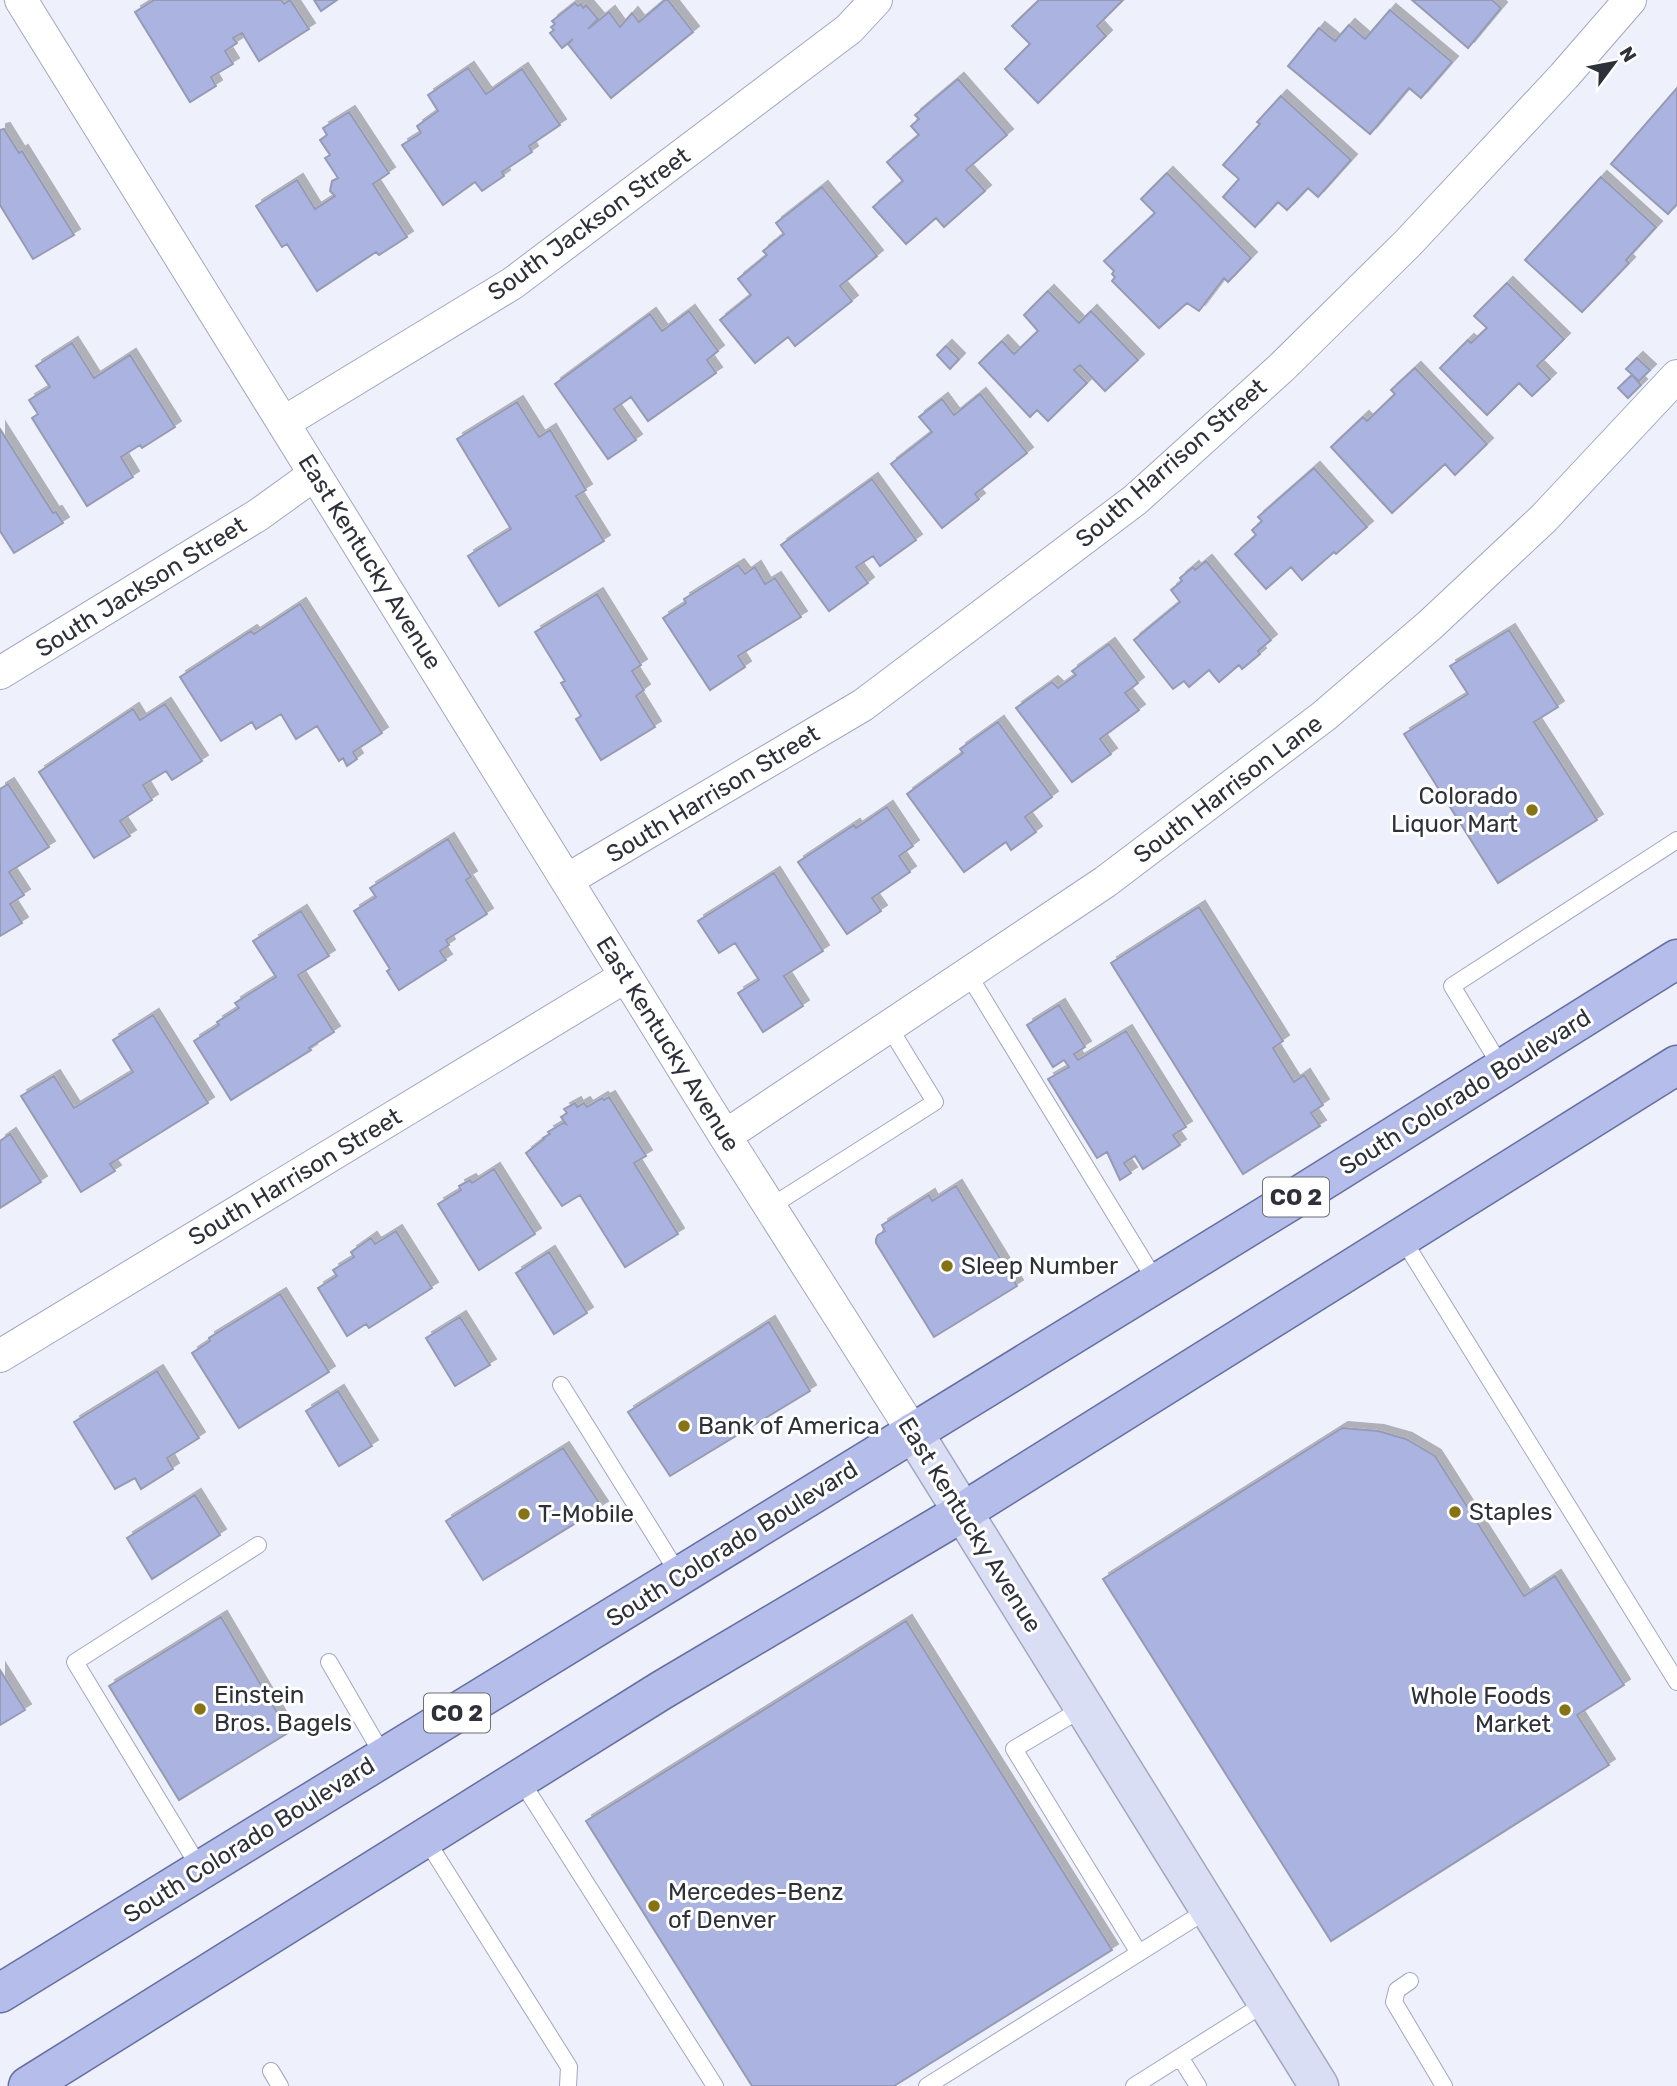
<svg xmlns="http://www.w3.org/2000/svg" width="1677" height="2086" font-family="Rubik,sans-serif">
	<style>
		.building { fill: #abb4e0; stroke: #969bb3; stroke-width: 2; filter: url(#shadow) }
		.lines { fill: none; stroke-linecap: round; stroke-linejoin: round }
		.lane-casing { stroke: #a1a7bf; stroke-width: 18 }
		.street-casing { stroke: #a1a7bf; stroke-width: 34 }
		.secondary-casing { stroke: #a1a7bf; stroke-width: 41 }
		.primary-casing { stroke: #666fa3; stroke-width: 41 }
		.lane { stroke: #fff; stroke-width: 16 }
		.street { stroke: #fff; stroke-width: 32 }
		.secondary { stroke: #dadef4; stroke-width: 38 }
		.primary { stroke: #b5bdea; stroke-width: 38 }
		.poi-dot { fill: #877214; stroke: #fff; stroke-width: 2.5 }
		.labels { text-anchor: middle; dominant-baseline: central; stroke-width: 6; stroke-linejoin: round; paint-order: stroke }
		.shield { fill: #fff; stroke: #6d6e75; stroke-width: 2 }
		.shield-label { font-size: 23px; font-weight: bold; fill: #2e303a }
		.street-label { font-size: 24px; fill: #2e303a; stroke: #fff }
		.poi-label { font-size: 24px; fill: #2e303a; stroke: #fff; text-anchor: start }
	</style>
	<defs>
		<filter id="shadow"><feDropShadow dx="6" dy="-6" stdDeviation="0" flood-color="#0004"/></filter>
	</defs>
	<rect width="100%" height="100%" fill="#eef0fb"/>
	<path class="building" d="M154,0H281L284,4L290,0L309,29L259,61L242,33L233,38L237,43L225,51L233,64L211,77L216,86L190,102L135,12Z
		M314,0H337L321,11Z
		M665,0H668L693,32L611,98L568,44L573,39L562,48L550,33L554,30L551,27L555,24L552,21L575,3L578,6L581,4L583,8L586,5L598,19L588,29L609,12L620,27L632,13L639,22Z
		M1039,0H1123L1097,26L1106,36L1038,103L1005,69L1030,44L1012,26Z
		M1412,0H1492L1501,8L1468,48Z
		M1390,10L1452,62L1421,98L1409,88L1370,134L1288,66L1319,28L1335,41L1349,25L1365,39Z
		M468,68L486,94L522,69L560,125L529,146L532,152L502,172L504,176L482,191L475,182L443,205L402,145L421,133L417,126L438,111L428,95Z
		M958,79L1007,135L966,170L985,191L944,227L936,218L906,244L873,207L903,181L887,162L919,135L911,126L919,119L915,115Z
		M1677,88V204L1668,214L1611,164Z
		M1281,96L1351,160L1318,197L1308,188L1287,210L1278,202L1255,227L1223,197L1239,179L1223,165L1260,124L1257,122Z
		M349,112L389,173L373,184L407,237L379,255L376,252L317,291L287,244L282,247L256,206L297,180L315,209L335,196L330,191L332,181L338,178L325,158L330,155L320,140L327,135L323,128Z
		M4,129L19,153L22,151L74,235L33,259L0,205V130Z
		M1167,173L1251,258L1228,282L1224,278L1199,311L1187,303L1159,328L1112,281L1115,277L1112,274L1114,271L1104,261L1155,213L1141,199Z
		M1601,177L1656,227L1626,260L1629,263L1582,312L1525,260Z
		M822,187L877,256L840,286L852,301L795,346L788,337L755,363L720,320L751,295L738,279L767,255L763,251L784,234L776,223Z
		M1507,283L1564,339L1537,366L1550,379L1532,396L1519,383L1487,415L1440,368L1468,340L1471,343L1487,328L1474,316Z
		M1048,291L1079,323L1091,311L1138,360L1105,391L1080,365L1074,370L1087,383L1048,421L1037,410L1030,417L979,363L1002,341L1014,354L1038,331L1024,315Z
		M689,311L718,351L707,360L716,373L648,421L631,397L614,409L636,440L608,459L555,384L650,314L662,331Z
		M72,343L94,378L130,355L175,427L142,448L140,445L121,457L133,477L87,506L32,418L38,414L29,400L50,387L36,366Z
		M946,346L959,359L950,369L937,355Z
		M1637,358L1650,370L1639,381L1626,369Z
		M1415,368L1487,444L1455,475L1445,464L1392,513L1331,447L1363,417L1367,421L1395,394L1391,390Z
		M1632,375L1641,385L1628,398L1618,388Z
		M980,394L1027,453L975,494L979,499L942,528L891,464L932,432L919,417L942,399L954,415Z
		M517,402L539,437L550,430L586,490L576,496L604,541L499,606L468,556L511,529L457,439Z
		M0,429L53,513L56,512L63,523L14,553L0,531Z
		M1314,468L1367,527L1336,554L1334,552L1302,580L1291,567L1266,589L1235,554L1256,535L1252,530L1262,521L1258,517Z
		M872,479L916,540L880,566L873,556L856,567L868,583L829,611L781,545Z
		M1206,561L1271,640L1258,651L1260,654L1242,669L1239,665L1219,682L1209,670L1189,687L1184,681L1173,689L1134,640L1180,602L1171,590L1182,581L1180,578L1193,567L1195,570Z
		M738,565L745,574L755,567L765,584L775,578L801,617L738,656L745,667L710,690L663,618L686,603L684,599Z
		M597,594L641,665L632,671L644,690L636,696L655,727L601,760L576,719L581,716L561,683L565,681L535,632Z
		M300,604L382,733L353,752L357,759L347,766L343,758L339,761L317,726L296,739L281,714L256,729L252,722L221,741L180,677L251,631L254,634Z
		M1509,630L1558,707L1534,722L1597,820L1498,883L1404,734L1468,694L1450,666Z
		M1109,644L1138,683L1125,693L1139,710L1100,739L1111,754L1072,782L1016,708L1052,682L1058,688L1076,675L1072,671Z
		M165,704L202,761L172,780L166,771L143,785L152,800L120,821L130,836L94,858L39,772L133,709L140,720Z
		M998,722L1052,797L1025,817L1036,832L1011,850L1006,842L964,872L907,794L963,753L960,749Z
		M8,784L49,847L9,872L24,895L10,904L22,923L0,936V789Z
		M887,807L913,846L899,856L910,872L872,898L881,911L847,934L798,862L854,825L856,828Z
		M448,839L471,877L466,880L487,914L446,940L449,945L440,951L446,960L399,990L387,971L390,969L354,911L376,897L370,888Z
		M774,873L823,951L784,976L803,1006L763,1032L738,993L759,980L735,943L719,953L698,921Z
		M1199,907L1283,1041L1273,1048L1294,1082L1304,1075L1323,1105L1311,1113L1320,1126L1243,1174L1111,963Z
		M301,911L329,956L298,975L334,1032L309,1048L311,1050L231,1100L194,1041L219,1025L217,1022L239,1008L235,1003L276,977L253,941Z
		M1059,1005L1085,1047L1074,1054L1078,1060L1126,1031L1186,1127L1173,1135L1180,1145L1143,1169L1135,1156L1124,1163L1131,1173L1120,1180L1107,1152L1097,1158L1048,1079L1069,1067L1064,1060L1053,1067L1027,1025Z
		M153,1015L208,1103L110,1164L115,1171L81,1192L21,1096L54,1076L74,1108L133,1072L113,1040Z
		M609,1097L646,1156L634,1163L678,1234L625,1267L580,1195L562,1206L526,1153L544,1139L543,1138L550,1134L548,1132L563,1123L566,1124L561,1117L567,1113L564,1109L575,1103L577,1107L584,1103L587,1107L602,1098L604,1100Z
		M10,1134L41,1182L0,1208V1141Z
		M494,1169L535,1234L479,1270L438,1204L461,1190L459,1186L470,1180L472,1183Z
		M956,1186L1017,1286L934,1337L876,1243V1239L878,1235L885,1231L882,1225L929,1195L932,1201Z
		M396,1231L432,1288L369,1328L366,1324L347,1336L318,1288L337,1276L333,1270L354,1257L351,1252L371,1238L375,1244Z
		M549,1252L587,1313L554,1334L516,1273Z
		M280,1294L329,1372L239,1428L192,1353L210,1341L209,1338Z
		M460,1317L490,1365L455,1386L426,1338Z
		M769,1322L810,1391L670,1476L628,1412Z
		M157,1371L199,1438L167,1458L173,1469L141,1489L135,1478L115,1489L74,1422Z
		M338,1391L372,1446L339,1466L306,1411Z
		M1342,1428L1378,1431L1406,1439L1435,1456L1524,1596L1555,1576L1624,1685L1577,1715L1609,1765L1331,1941L1103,1579Z
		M563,1448L602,1507L483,1580L446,1521Z
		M195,1495L220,1535L152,1579L127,1538Z
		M221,1617L288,1731H291L179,1800L109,1686Z
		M906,1621L1112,1950L894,2086H752L586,1821Z
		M0,1670L25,1710L0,1725Z"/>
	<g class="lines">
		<defs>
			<path id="lane" d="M968,974L1157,1283
				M1502,1068L1452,986L1677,840
				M770,1207L935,1102L889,1027
				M1402,1238L1677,1682
				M561,1385L680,1576
				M329,1662L384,1757
				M1083,1708L1014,1749L1139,1953
				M520,1779L715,2086
				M425,1838L569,2067L568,2086
				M201,1870L75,1662L258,1545
				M1410,1981L1397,1990L1394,2002L1444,2086
				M1180,2057L1198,2086
				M271,2071L280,2086
				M927,2086L1209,1909
				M1134,2086L1267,2002"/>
			<path id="street" d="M21,0L725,1136L913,1432
				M283,423L513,283L849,29L876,0
				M0,673L258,515L315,474
				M567,880L863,705L1135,500L1281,368L1408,243L1564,76L1630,0
				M725,1136L1105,882L1324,716L1430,625L1544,518L1677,376
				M0,1356L626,976"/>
			<path id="secondary" d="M913,1432L1319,2086"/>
			<path id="primary" d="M0,1993L1292,1200L1677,959
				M28,2086L662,1690L961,1513L1677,1065"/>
		</defs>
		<use href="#lane" class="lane-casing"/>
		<use href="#street" class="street-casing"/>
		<use href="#secondary" class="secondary-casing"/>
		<use href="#primary" class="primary-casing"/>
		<use href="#lane" class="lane"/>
		<use href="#street" class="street"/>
		<use href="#secondary" class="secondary"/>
		<use href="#primary" class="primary"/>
	</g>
	<g class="poi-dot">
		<circle cx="1532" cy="810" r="7"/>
		<circle cx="947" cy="1266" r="7"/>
		<circle cx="684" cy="1426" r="7"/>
		<circle cx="1455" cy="1512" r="7"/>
		<circle cx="524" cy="1514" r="7"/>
		<circle cx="200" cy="1709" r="7"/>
		<circle cx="1565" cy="1710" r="7"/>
		<circle cx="654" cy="1906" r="7"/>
	</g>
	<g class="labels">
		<g class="shield">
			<rect x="1263" y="1177.5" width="66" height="39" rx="5"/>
			<rect x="424" y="1693.5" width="66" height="39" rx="5"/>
		</g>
		<g class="shield-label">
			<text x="1296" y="1197">CO 2</text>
			<text x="457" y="1713">CO 2</text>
		</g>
		<g class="street-label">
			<text transform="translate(589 224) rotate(-36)">South Jackson Street</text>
			<text transform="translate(1171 463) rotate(-41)">South Harrison Street</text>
			<text transform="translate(370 562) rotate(58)">East Kentucky Avenue</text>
			<text transform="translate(141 587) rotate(-32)">South Jackson Street</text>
			<text transform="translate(1228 789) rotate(-37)">South Harrison Lane</text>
			<text transform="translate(713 794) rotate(-31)">South Harrison Street</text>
			<text transform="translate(668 1044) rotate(58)">East Kentucky Avenue</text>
			<text transform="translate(1465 1092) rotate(-32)">South Colorado Boulevard</text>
			<text transform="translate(295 1177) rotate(-31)">South Harrison Street</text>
			<text transform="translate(970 1525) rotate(58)">East Kentucky Avenue</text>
			<text transform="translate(732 1544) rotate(-32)">South Colorado Boulevard</text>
			<text transform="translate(249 1840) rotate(-32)">South Colorado Boulevard</text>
		</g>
		<g class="poi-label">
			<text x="1518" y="796" text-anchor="end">Colorado<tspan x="1518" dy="28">Liquor Mart</tspan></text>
			<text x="961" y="1266">Sleep Number</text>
			<text x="698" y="1426">Bank of America</text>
			<text x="1469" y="1512">Staples</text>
			<text x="538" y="1514">T-Mobile</text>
			<text x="214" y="1695">Einstein<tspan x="214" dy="28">Bros. Bagels</tspan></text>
			<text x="1551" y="1696" text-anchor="end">Whole Foods<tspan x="1551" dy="28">Market</tspan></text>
			<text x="668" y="1892">Mercedes-Benz<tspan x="668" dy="28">of Denver</tspan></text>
		</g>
	</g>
	<g transform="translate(1614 63) rotate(58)" stroke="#ffffff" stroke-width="5" paint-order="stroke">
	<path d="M0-5L12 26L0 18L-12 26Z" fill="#2e303a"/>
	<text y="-10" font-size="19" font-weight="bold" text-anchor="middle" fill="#2e303a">N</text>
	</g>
</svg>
